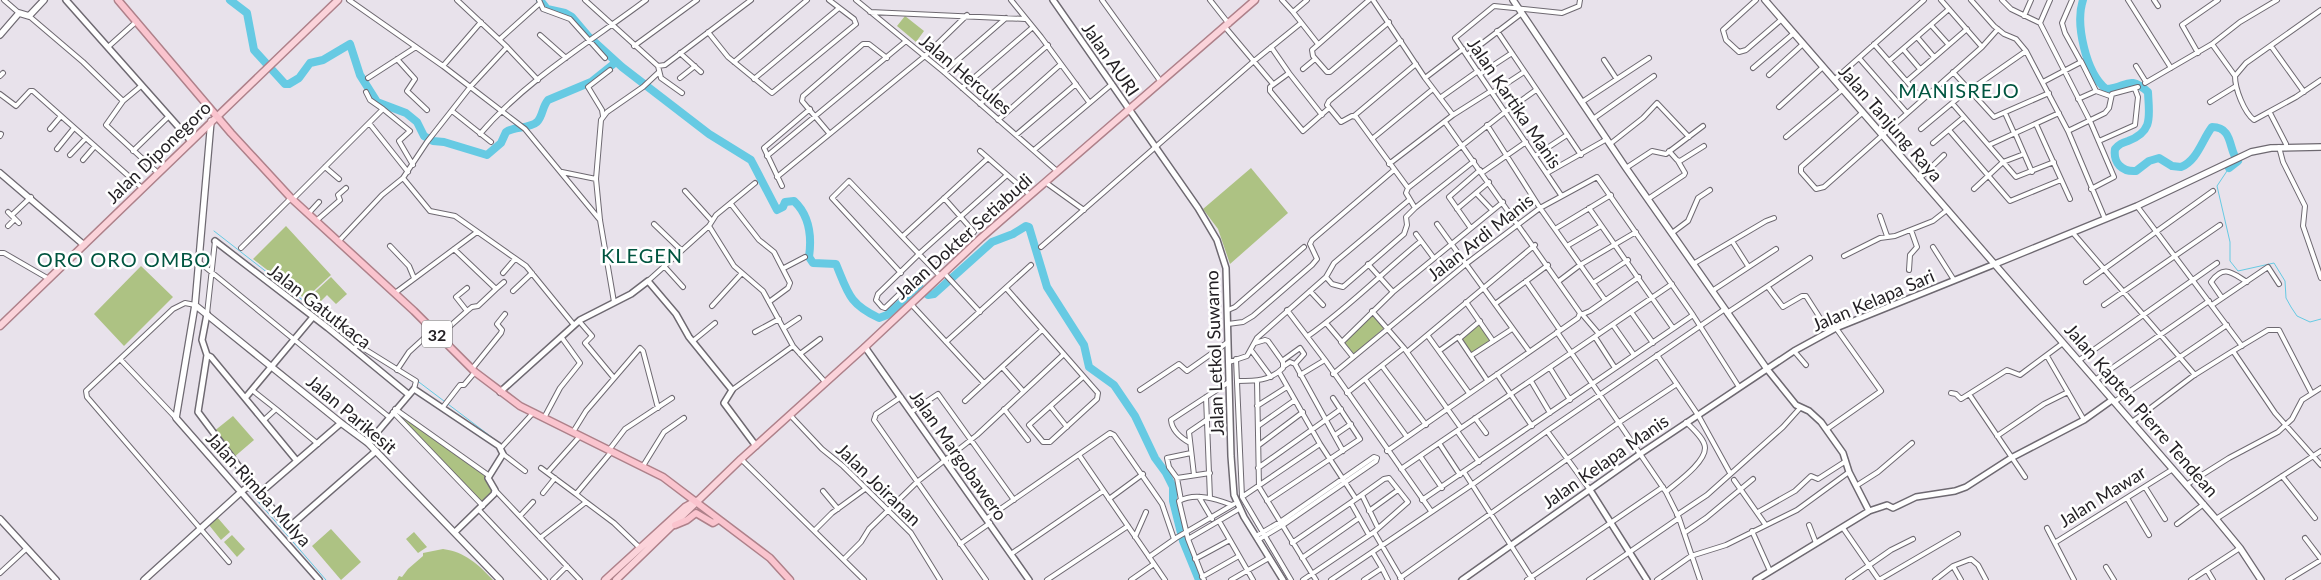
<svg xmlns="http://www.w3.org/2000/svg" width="2321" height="580" font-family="Lato,sans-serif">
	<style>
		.green { fill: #adc283 }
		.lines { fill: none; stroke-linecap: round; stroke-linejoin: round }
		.stream { stroke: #66cae3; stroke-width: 1 }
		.river { stroke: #66cae3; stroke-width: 8 }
		.minor-casing { stroke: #6e6971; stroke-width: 6 }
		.tertiary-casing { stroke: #6e6971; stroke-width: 8 }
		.secondary-casing { stroke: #6e6971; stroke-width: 8 }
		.primary-casing { stroke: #ae818a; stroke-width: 9 }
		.trunk-casing { stroke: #ae818a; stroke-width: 9 }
		.minor { stroke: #fff; stroke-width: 4 }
		.tertiary { stroke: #fff; stroke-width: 5 }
		.secondary { stroke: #fff; stroke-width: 5.5 }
		.primary { stroke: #fbd3da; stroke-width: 6 }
		.trunk { stroke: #fac4ce; stroke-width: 6 }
		.labels { text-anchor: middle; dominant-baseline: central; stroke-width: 5; stroke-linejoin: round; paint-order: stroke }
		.shield { fill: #fff; stroke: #646265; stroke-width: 1 }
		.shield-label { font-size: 16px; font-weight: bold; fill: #221f23 }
		.street-label { font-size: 18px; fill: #221f23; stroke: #fff }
		.quarter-label { font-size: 20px; letter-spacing: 1px; fill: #005540; stroke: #fff }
	</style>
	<rect width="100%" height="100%" fill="#e8e2eb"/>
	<path class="green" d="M905,16L924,31L916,42L897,26Z
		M1251,168L1288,213L1230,264L1218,229L1203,209Z
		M286,226L331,275L305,299L253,259Z
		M141,266L173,297L124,346L94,314Z
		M331,277L347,294L336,304L327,295L314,308L305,301Z
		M1372,313L1384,328L1354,354L1344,342Z
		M1479,323L1492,340L1472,354L1461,338Z
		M233,416L254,440L233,458L213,432Z
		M402,416L485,476L492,492L483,504L400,418Z
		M217,517L230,532L221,540L209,525Z
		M331,529L361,562L341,580L312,546Z
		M414,532L427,547L418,553L406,539Z
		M232,535L245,549L237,557L224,542Z
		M443,549C465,552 478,564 493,580H397L399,576L402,577L408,569L423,556V553Z"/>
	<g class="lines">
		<path class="stream" d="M2229,168L2217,186L2230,242V261L2238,271L2274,263L2285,281L2286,298L2291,307L2297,316L2310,322L2321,319
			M214,231L359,344
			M407,373L502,445
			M249,491L326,580"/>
		<path class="river" d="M230,0L247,13L254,50L285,84H289L299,78L310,63L323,60L350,44L360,75L377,102L406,113L417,122L424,136L433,141L444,142L487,155L501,143L506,132C515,126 529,129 537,122C543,116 542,107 548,100L591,82L616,62
			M540,0L547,9L565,13L572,17L589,37L622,67L709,134L751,160L777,210L783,207L785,202L794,201C810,216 812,236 809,257L813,263L836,264C848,293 849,304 879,318L887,315L919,287L928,295L934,294L992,242L1013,234L1026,226L1029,227L1047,287L1084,345L1089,367L1114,385L1135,416L1155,458L1166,473L1173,487V501L1183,541L1199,580
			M2083,0C2075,24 2086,73 2106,89C2127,88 2128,74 2148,92C2149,116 2154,131 2128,141C2122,143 2119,144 2115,149C2113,163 2122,172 2136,171L2149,161L2159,158L2172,166L2181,167C2197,161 2202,140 2212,127C2234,127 2228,151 2238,161L2229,168"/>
		<defs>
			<path id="minor" d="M4,0L19,13
				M349,0L443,66L525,129L600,220
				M539,0L543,9L570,19L605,58
				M585,0L658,66L661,78L682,93
				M856,0L944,72L1057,171
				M1011,0L1041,37L1089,102
				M1102,0L1161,82
				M1210,0L1229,24
				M1282,0L1293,12L1307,0
				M1369,0L1312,50L1313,56L1327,72H1330L1389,22
				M1373,0L1425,78L1453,115
				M1756,0L1723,30L1726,40L1739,52L1746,50L1782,19
				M1941,0L1982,47
				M1971,0L1994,26L2004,34L2016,39L2026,51L2068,131L2105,219
				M2002,0L2011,9L2040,23L2090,121L2114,177L2091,189
				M2128,0L2171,68
				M2154,0L2158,6
				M2321,10L2246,63L2235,76C2235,89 2244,112 2254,120L2296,97L2321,80
				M870,12L1025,19
				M1293,12L1318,44
				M29,16L83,62L123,101
				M2024,16L2031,0
				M2040,23L2050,0
				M1931,25L1948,44
				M1225,27L1273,84
				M1497,31L1581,155
				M708,32L728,57L772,93L856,24L854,19L829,0
				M540,35L566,58
				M1917,37L1934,57
				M500,39L540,3
				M1401,41L1329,101L1327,105L1341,122L1352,116L1356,117L1408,188
				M1874,44L1922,99
				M2212,44L2235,76
				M634,46L697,0
				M2271,46L2304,92
				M108,47L137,21
				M507,47L538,80
				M1271,47L1289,73
				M1903,49L1920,69
				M680,53L701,72
				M2198,53L2182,25L2218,0
				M1467,55L1522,13
				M1859,58L1907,113
				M397,59L415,79L407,91L427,110
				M1604,60L1616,78
				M1889,61L1949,9
				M2081,61L2096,91L2110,96
				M734,62L807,0
				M443,66L481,22
				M658,66L665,65L751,0
				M2136,66L2146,82
				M1753,68L1794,33
				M1303,69L1315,59
				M944,72L1006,18
				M1953,72L1994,117L2049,93
				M1480,74L1512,53
				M1769,75L1803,44
				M0,76L3,73
				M368,78L416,47
				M680,78L695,66
				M1425,78L1463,49
				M754,79L839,8
				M1834,80L1924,0
				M1907,81L1967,29
				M2043,82L2081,62L2065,33L2062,23L2072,0
				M2145,83L2212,44L2240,22L2277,0
				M141,86L123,101L106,125L158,173
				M962,88L1033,27
				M1970,90L2026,51
				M366,92L370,100L383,109
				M1492,93L1524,72
				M0,94L16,106L30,91H33L142,188
				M1440,98L1478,71
				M2078,99L2096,91
				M1582,102L1649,58
				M2210,102L2236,86
				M1952,103L2016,177L2054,162
				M980,104L1048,45
				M1779,107L1823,67
				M452,111L491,142
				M1862,113L1801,167V172L1816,189L1824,187L1982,47L1998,29
				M2005,113L2014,133
				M2270,113L2286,144
				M1322,115L1289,73L1270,87V91L1303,131L1329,108
				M603,116L602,110L588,87L610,70
				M1354,116L1416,64
				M1593,119L1654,76
				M998,120L1061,64
				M2036,124L2070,199
				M1487,125L1540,208L1605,300
				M50,129L61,116
				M1921,129L1969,89
				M1949,130L2010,201L2061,180
				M2068,131L2105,113L2109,108L2112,94L2138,87
				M829,133L802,101L803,96L863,44H869L887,58
				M2015,133L2032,172
				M480,134C526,80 590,42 646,0
				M1016,135L1076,84
				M0,136L1,134
				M1786,137L1842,90
				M1372,139L1433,89
				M2099,141L2135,125L2138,97L2135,89
				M1933,143L1964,117
				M1610,144L1643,118L1657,103L1689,137
				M1989,145L2059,113
				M2279,147L2283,162L2305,206L2303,226L2321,278
				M57,149L74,128
				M1034,150L1112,84
				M133,151L168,117
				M980,151L988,158
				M1669,151L1677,160L1680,161L1704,146
				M70,155L86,138
				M767,156L906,41
				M1535,156L1567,135
				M83,160L95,146
				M1389,164L1453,115L1491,91
				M325,167L339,179
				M1626,168L1652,151L1666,154L1703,126
				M408,172L369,123L383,109L410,131L399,141L413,165
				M562,172L596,179
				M1483,172L1526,142
				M1547,173L1607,139
				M777,177L925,56L967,15
				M403,178L430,211L455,216L526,266L574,325
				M1919,179L1944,155
				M1045,182L1084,210
				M782,186L764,148L810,109
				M1974,189L2003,162L2024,154
				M685,191L712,221
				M1476,193L1492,210
				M1561,195L1455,38L1494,6L1562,13L1579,6L1580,0
				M293,199L370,122
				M1648,199L1684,175L1685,173L1678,161
				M731,204L759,240L774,252L790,283L788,288L769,302
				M2137,206L2242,346
				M1415,208L1406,193L1408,188L1505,112L1536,90
				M1589,208L1673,328
				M1457,209L1489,182
				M8,212L19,223
				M308,214L319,202
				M12,215L31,197
				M1880,216L1887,236
				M316,221L340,200L338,195L346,188
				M654,224L681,250
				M1437,224L1529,351
				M8,226L15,219
				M709,226L734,266L763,291L793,346L826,383
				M1470,227L1449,197L1480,170
				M1555,229L1611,195
				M1672,233L1688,221L1698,198L1710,190
				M2073,233L2195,375
				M1416,234L1433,257
				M903,236L988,158L1030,195
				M1732,241L1748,266
				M338,242L382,195L403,178L427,142L471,86L507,47L457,0
				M390,246L409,266L414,278
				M1567,246L1601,226
				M1041,247L1254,61L1301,23
				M1933,247L1954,280
				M241,248L291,198
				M454,249L496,289L478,306L472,307L467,311
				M0,253H4L49,279
				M1844,256L1880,238L1895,236L1933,221L1947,210
				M199,262L389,417
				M1368,264L1393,292
				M1693,264L1766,221L1774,218
				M664,266L683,287
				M784,268L805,257
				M933,269L974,232L944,198
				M1909,270L1910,255L1917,247L1911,230
				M503,273L515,259
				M901,273L832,198L849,181L940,276
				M944,273L980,312
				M1326,277L1332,284L1343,287L1404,234L1407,225L1406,217L1415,208L1474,161
				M648,281L709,226L716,215L755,183
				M1526,281L1560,330
				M1559,281L1580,265L1636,232
				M912,282L885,308L882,307L876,300L878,294L920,253L1007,175
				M2086,282L2213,191
				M1593,283L1628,260
				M1768,287L1783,307L1802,296H1806L1829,332
				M1006,288L1098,393L1097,399L1050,442H1043L1029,425L1083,377
				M496,289L504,282
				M513,291L532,273
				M1310,291L1323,305
				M1712,291L1776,249
				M395,293L477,232
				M2222,298L2211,282C2224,264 2232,273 2247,282
				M614,302L600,220L596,179L601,120L607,112L643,87L659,72
				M1466,302L1493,341
				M911,304L984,383
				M1495,304L1548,265
				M2104,305L2220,225
				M2212,305L2268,267L2279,284
				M712,306L742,273
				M1228,310L1235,307L1304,247
				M1287,310L1325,360L1431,511
				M1372,311L1404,348L1461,428
				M1631,312L1653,343
				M1727,313L1810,258
				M207,314L215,241
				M1582,314L1599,334
				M1583,314L1590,311L1639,277
				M579,321L592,336L585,343L614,378
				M1326,323L1342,342L1393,292L1503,202
				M1228,324L1243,322L1253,316L1312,265L1317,259L1310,244L1312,240L1394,170
				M1613,325L1634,355
				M784,328L799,318
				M755,332L779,319
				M1557,332L1666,492L1679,518L1700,580
				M439,336L467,311L456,297L467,288
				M1308,336C1348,308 1383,272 1421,241
				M1428,336L1469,393
				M1595,337L1615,368
				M1460,338L1480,321
				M693,341L715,323
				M946,342L1031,265
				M1341,342L1353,357
				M353,349L358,345L416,381L414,389
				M1251,350L1271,377
				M1439,351L1458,337L1487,380
				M1794,351L1806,365
				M1407,352L1535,245
				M800,354L820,339
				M1472,355L1512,329
				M1657,355L1698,415L1730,473
				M2047,356L2084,420
				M120,359L173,309L185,303L195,305
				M1236,359L1242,497L1291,580
				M1282,361L1300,348L1304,354L1295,364
				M2078,361L2217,263
				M1229,362L1247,356L1257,338L1326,277L1334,263L1409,200
				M1284,366L1290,362L1295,364L1343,451
				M1382,366L1426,425
				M1002,367L1023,391
				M1550,368L1570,400
				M472,369L501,333L502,330L497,324L505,314
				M397,370L409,352L433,330
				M1279,372L1320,444L1356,499L1292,543
				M1333,374L1466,264L1540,208L1597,177L1693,315L1739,387
				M1497,374L1532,426
				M1300,375L1325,360
				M1365,379L1407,437
				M2095,380L2209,301
				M1238,381C1255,381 1270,381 1283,368V362L1268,341L1265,340L1255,343
				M1257,381L1259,487L1316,580
				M1531,381L1550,413
				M252,390L276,409
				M732,390L793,346
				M1140,390L1179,364L1187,371L1228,342
				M2311,392L2279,330H2268L2233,351L2275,413L2321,465
				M1347,393L1404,348
				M1951,393L1956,394L1961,399L1969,394
				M901,397L876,414L874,420L986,580
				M1206,397L1210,498
				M965,401L1042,330
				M2114,402L2227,325
				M1257,406L1287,387
				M443,407L460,385H464L475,372
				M1051,407L1067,427
				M395,409L488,475
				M1004,409L1028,440
				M393,412L483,506
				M911,412L938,394L1014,500
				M790,415L822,449L843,466L911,533L940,580
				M176,418L120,359L86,391L87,397L229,562
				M544,418L560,388L580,363L562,338
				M1475,418L1486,433
				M264,420L276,409L318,444
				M2132,422L2193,376L2233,351
				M1258,426L1295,400
				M1827,429L1881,391L1836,328
				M1457,431L1479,462
				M1547,431L1590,490
				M573,432L586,411L640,348L643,351L658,408
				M1335,435L1351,424
				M1997,436L2044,404L2068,392
				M1190,443C1181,438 1172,431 1171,420L1229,382
				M1439,443L1460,475
				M1259,445L1303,412
				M501,448L533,413
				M609,450L625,429L672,398
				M1387,451L1578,318L1580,313L1445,122
				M503,454L525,471
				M1079,455L1165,580
				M1420,456L1442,488
				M741,459L864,580
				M643,466L664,432L684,418
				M541,468L576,494
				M1258,468L1341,409
				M1401,469L1672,284
				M548,472L580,436
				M1464,472L1533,580
				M1194,475L1189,432L1208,419
				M2282,476L2315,518
				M2025,477L1969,394L2007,370L2020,375L2063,343
				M1177,478L1210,473
				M1734,480L1765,524
				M2186,485L2229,458L2278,432L2292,419L2302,400L2321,388
				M1856,486L1878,472L1912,443
				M2145,487L2165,519
				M495,490L580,580
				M823,491L838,509
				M1666,492C1676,483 1705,463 1705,448C1705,439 1692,428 1686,422
				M543,493L555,478
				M1362,495L1378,528
				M1199,497L1212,519
				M1242,497L1320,444
				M2127,498L2149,535
				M1109,499L1143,474
				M1181,500L1177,478L1169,467L1167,458L1191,453
				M1422,500L1693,315
				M1267,501L1360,439L1333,398
				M586,502L614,523L640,548
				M1351,503L1369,535
				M479,510L545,580
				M1369,511L1398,490
				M1758,512L1795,491L1811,476L1818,479L1846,461
				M1677,515L1707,495L1783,427L1800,408
				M520,516L533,502
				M986,519L1110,433L1114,435L1162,504L1174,539
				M2216,519L2321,451
				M1219,521L1253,580
				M2177,524L2204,504
				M1809,525L1816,543
				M1843,528L1879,580L1958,534
				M2047,528L2074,580
				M815,530L832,513L865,489
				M1752,531L1770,571
				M1374,532L1402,580
				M1684,533L1706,518L1753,479
				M1256,536L1280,522L1374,457L1377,458L1376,461L1283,525L1258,540
				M1135,537L1146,512
				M540,538L586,502L576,494L612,451
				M2305,538L2321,559
				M1188,539L1239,509
				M2056,542L2173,469
				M960,544L990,523
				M1373,553L1382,568
				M1011,554L1103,491
				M1149,557L1176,538L1234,504
				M1302,558L1359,518
				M844,559L861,542L869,529L917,482L977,435L1064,354
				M1195,559L1230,540
				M1953,566L1961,580
				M2106,567L2114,580
				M2207,570L2213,580
				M0,573L26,549
				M1202,577L1239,556
				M1400,578L1618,423L1677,384
				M553,580L567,566
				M1047,580L1128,526
				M1131,580L1154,564
				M1204,580L1188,539L1179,501C1195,492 1216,499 1232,505
				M1231,580L1269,558
				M1303,580L1374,532L1408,502L1389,478L1384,479L1356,499
				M1331,580L1473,484L1547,431L1725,309
				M1364,580L1382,568L1388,580
				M1527,580L1663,487
				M1589,580L1679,518
				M1657,580L1691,556L1726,545L1797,510L1849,472
				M1848,580L1891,550L1913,539
				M1935,580L1953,566L1971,559L1978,565L1986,580
				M2191,580L2240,548
				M2288,580L2321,560"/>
			<path id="tertiary" d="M66,0L191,141
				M1053,0L1198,208L1217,240L1226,268L1231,456L1234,495L1244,517L1283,580
				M215,241L328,328L408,394
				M207,314L202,340L207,355L198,412L254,487
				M865,347L1029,580
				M207,355L211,357L297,461
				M1767,369L1796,405L1809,411L1821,422L1843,453L1849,472L1869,511
				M500,392L580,320L631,294L648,281L676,314L689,337L732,390L724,403L756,446
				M246,397L313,317
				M368,443L414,389L499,446L503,454L488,478L495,490L494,494L455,532
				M1590,490L1647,580
				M260,493L288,528L376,451
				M319,580L241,492L246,488L254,487L260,493L341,423
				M1462,580L1640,454L1794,351L1836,328L1995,264
				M1756,580L1869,511L1887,505L1893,508L1916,497L1955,491L1966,487L2011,458L2084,420L2112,400"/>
			<path id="secondary" d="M1513,0L1626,168L1767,369
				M1765,0L2216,519L2240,548L2261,580
				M0,35L19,13L29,16L44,0
				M0,173L84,245
				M1995,264L2137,206L2251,152L2271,148L2321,147
				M195,305L341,423L368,443L500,580
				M0,519L56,580
				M144,580L241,492L176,418L195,305L211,121"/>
			<path id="primary" d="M0,326L338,0
				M605,580L685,507L696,501
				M616,580L741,459L865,347L981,238L1255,0"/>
			<path id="trunk" d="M118,0L231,133L291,198L414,311L475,372L520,406L663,477L770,558L790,580
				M675,525L687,520L696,513L713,523L718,520"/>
		</defs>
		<use href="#minor" class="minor-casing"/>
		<use href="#tertiary" class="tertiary-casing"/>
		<use href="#secondary" class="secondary-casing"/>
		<use href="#primary" class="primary-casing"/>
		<use href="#trunk" class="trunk-casing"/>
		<use href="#minor" class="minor"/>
		<use href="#tertiary" class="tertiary"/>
		<use href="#secondary" class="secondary"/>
		<use href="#primary" class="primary"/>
		<use href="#trunk" class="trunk"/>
	</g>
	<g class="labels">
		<rect class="shield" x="422" y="320.5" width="30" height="27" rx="4"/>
		<g class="shield-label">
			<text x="437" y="334">32</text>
		</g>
		<g class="street-label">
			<text transform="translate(1111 59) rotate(55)">Jalan AURI</text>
			<text transform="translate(966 74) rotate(40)">Jalan Hercules</text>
			<text transform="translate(1515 103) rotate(56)">Jalan Kartika Manis</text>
			<text transform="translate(1891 123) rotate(49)">Jalan Tanjung Raya</text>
			<text transform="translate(158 152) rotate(-44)">Jalan Diponegoro</text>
			<text transform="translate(963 236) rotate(-42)">Jalan Dokter Setiabudi</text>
			<text transform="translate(1480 237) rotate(-38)">Jalan Ardi Manis</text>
			<text transform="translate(1873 300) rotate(-23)">Jalan Kelapa Sari</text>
			<text transform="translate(320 306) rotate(38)">Jalan Gatutkaca</text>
			<text transform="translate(1214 353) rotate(-92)">Jalan Letkol Suwarno</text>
			<text transform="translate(2142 410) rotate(49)">Jalan Kapten Pierre Tendean</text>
			<text transform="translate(352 414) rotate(40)">Jalan Parikesit</text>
			<text transform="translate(959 455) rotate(55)">Jalan Margobawero</text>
			<text transform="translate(1605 461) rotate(-35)">Jalan Kelapa Manis</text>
			<text transform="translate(879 484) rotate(44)">Jalan Joiranan</text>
			<text transform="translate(259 489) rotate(48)">Jalan Rimba Mulya</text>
			<text transform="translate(2102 496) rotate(-32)">Jalan Mawar</text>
		</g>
		<g class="quarter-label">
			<text x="1959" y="90">MANISREJO</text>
			<text x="642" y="255">KLEGEN</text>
			<text x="124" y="259">ORO ORO OMBO</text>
		</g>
	</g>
</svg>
